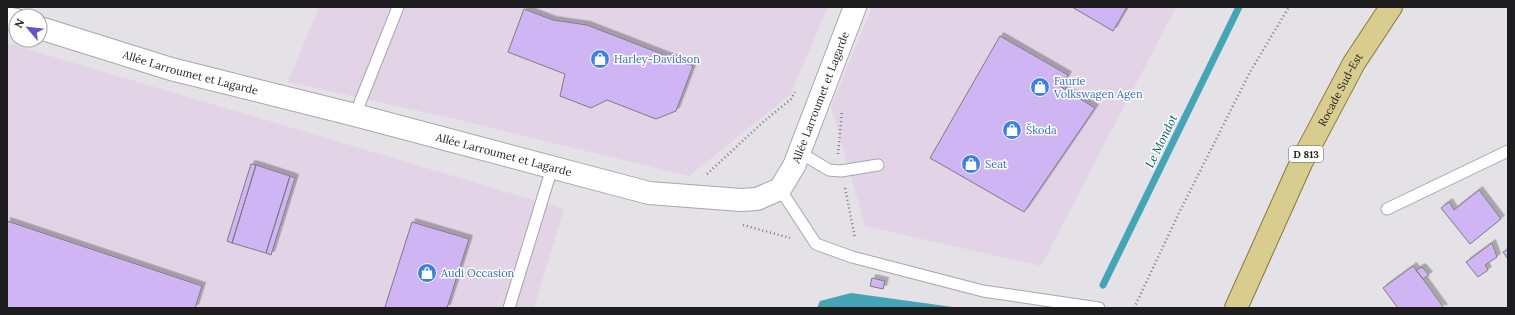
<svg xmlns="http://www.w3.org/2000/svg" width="1515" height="315" font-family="Lora,serif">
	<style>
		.commercial { fill: #e2d4e6 }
		.water { fill: #45a5b7 }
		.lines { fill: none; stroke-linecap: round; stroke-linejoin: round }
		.stream { stroke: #45a5b7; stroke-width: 7 }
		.building { fill: #d0b5f5; stroke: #7c7b7f; filter: url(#shadow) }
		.lane-casing { stroke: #a8a6aa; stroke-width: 13 }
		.street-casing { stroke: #a8a6aa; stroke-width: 24 }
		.primary-casing { stroke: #867a37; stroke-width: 24 }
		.path { stroke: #7d7b7f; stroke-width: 2.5; stroke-dasharray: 1 3; stroke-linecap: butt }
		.lane { stroke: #fff; stroke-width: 11 }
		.street { stroke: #fff; stroke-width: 22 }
		.primary { stroke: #d8cd8f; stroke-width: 22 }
		.labels { text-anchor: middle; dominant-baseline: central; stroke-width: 3; stroke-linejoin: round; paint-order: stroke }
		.shield { fill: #fff; stroke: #616062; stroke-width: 1 }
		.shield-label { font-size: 10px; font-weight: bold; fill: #1d1c1e }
		.shop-label { font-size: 11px; fill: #366cbe; stroke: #fff; text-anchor: start }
		.street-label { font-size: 11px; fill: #1d1c1e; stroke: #fff }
		.water-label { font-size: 12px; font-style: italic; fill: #055b67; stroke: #fff }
	</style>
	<defs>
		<filter id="shadow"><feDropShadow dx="3.5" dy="-3.5" stdDeviation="0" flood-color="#0004"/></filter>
	</defs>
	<rect width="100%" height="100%" fill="#e4e2e7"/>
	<path class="commercial" d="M319,7H828L790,95L689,176L459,120L288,82Z
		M872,7H1176L1041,266L865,226L831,107Z
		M7,43L564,209L534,308H7Z"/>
	<path class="water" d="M851,293L960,308H817L820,301Z"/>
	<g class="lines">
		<path class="stream" d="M1103,285L1239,7"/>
	</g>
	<path class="building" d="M1072,7H1127L1113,31Z
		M524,9L553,20L587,25L693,66L676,111L656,119L607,100L591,108L560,96L565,74L508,52Z
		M1000,36L1068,75L1061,87L1095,108L1024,212L930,158Z
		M251,164L256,165L232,243L227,241Z
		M256,165L290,176L266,253L232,243Z
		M290,176L295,178L271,255L266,253Z
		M1479,190L1501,219L1470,244L1441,208L1449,202L1454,210Z
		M7,221L202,286L195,308H7Z
		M412,222L469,239L447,308H389L385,307Z
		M1492,243L1497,257L1485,265L1488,270L1478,277L1466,262Z
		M1508,249V259L1503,252Z
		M1413,266L1423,279L1444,308H1398L1383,288Z
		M1422,267L1429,275L1423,279L1416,270Z
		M872,278L885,281L883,289L870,286Z"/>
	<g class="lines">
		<defs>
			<path id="lane" d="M355,115L398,7
				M799,152L829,170L841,171L878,165
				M780,189L816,244L852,257L983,291L1099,308
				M1387,209L1508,151
				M509,308L552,168"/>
			<g id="street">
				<path d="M7,18L16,20"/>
				<path id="s1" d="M40,28L171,69L355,115L649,193L741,200L757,199L780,189L794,166L855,7"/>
			</g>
			<g id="primary">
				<path id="s2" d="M1236,308L1301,163L1354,63L1391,7"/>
			</g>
		</defs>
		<use href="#lane" class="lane-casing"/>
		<use href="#street" class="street-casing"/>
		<use href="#primary" class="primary-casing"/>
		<path class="path" d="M838,154L842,111
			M707,174L762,123L791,99L795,92
			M845,188L855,238
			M743,225L790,238
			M1134,308L1178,215L1250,72L1289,7"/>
		<use href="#lane" class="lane"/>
		<use href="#street" class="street"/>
		<use href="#primary" class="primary"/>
	</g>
	<defs>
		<symbol id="shop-disc" viewBox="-11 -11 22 22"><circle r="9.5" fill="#3f7fe0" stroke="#fff"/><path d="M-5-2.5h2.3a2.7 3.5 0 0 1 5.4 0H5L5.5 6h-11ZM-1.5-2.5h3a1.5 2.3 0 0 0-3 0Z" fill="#fff"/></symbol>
	</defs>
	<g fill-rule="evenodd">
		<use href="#shop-disc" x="589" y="48" width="22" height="22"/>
		<use href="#shop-disc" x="1029" y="76" width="22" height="22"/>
		<use href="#shop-disc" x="1001" y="119" width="22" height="22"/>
		<use href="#shop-disc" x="960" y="153" width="22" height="22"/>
		<use href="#shop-disc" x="416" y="262" width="22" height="22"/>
	</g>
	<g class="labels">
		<rect class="shield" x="1289" y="146" width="34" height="16" rx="3"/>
		<g class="shield-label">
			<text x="1306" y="154">D 813</text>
		</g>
		<g class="shop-label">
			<text x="614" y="59">Harley-Davidson</text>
			<text x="1054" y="81">Faurie<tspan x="1054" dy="13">Volkswagen Agen</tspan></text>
			<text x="1026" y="130">Škoda</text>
			<text x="985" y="164">Seat</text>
			<text x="441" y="273">Audi Occasion</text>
		</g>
		<g class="street-label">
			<text stroke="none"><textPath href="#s1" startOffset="157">Allée Larroumet et Lagarde</textPath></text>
			<text stroke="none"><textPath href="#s2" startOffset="242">Rocade Sud-Est</textPath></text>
			<text stroke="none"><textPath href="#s1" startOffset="865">Allée Larroumet et Lagarde</textPath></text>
			<text stroke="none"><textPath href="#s1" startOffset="481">Allée Larroumet et Lagarde</textPath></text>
		</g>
		<g class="water-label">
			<text transform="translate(1161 141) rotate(-64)">Le Mondot</text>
		</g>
	</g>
	<rect width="1515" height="315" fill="none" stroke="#1d1c1e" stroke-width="16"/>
	<g transform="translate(28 28) rotate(298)"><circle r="19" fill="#ffffff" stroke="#a5a4a5"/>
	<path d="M0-3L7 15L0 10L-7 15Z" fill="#5e55ce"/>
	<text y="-6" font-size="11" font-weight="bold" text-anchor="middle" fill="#1d1c1e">N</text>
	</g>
</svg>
